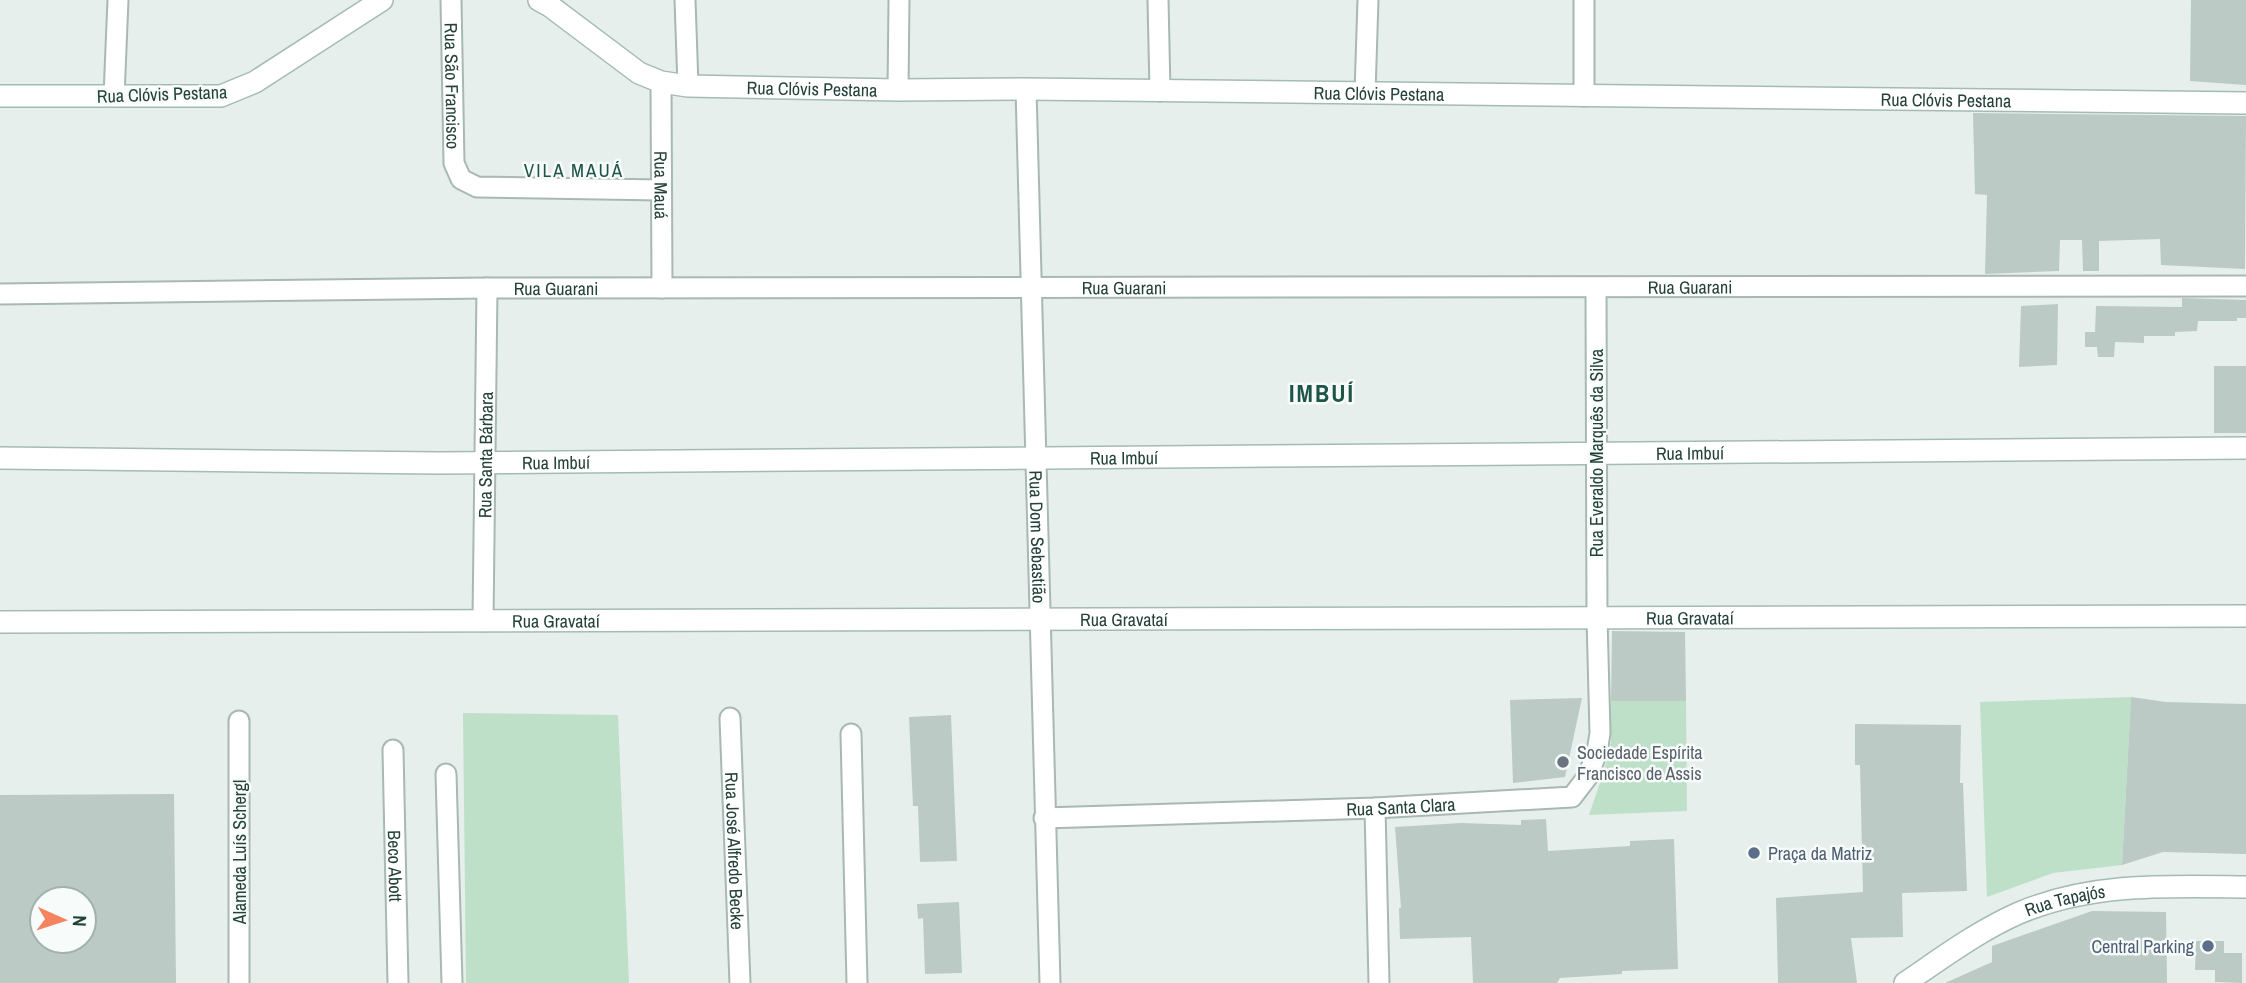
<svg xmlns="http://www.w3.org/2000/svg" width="2246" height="983" font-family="'Archivo Narrow',sans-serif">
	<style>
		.green { fill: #bfe0c8 }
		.building { fill: #bbcac4; fill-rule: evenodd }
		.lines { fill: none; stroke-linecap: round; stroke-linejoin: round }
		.street-casing { stroke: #a8b8b2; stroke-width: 23 }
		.secondary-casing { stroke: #a4bbb3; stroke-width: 24 }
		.street { stroke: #fff; stroke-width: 19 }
		.secondary { stroke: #fff; stroke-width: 21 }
		.worship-dot { fill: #6b7280; stroke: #f7fbf9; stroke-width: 2.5 }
		.service-dot { fill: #5c6f8a; stroke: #f7fbf9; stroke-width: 2.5 }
		.labels { text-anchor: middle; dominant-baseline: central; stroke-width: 5; stroke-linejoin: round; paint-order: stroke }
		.street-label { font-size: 18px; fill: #24423a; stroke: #f7fbf9 }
		.worship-label { font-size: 18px; fill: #5b616d; stroke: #f7fbf9; text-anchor: start }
		.service-label { font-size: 18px; fill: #4e5e75; stroke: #f7fbf9; text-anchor: start }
		.neighbourhood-label { font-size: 19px; letter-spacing: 2px; fill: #1f5548; stroke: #f7fbf9 }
		.district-label { font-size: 24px; font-weight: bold; letter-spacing: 2px; fill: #1f5548; stroke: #f7fbf9 }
	</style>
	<rect width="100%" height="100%" fill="#e6efeb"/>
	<path class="green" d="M2131,697L2122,865L2053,873L1987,897L1980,702Z
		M1611,701H1686L1687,811L1589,815L1604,771L1611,743Z
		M463,713L618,715L629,983H466Z"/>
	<path class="building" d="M2191,0H2246V85L2190,81Z
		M1973,113L2246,116L2245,269L2161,265L2160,239L2099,241V271H2083L2082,240H2060L2059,271L1985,274L1987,195L1975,194Z
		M2182,298L2246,300V318H2237V321H2198L2197,331L2175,332V336H2144V343L2115,342L2114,357H2098L2097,347H2085V332H2095L2096,306L2182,307Z
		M2058,304L2057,365L2019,367L2021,306Z
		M2214,366H2246V433H2214Z
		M1612,631L1685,632L1686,701H1611Z
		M2131,697L2166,702L2246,704V854L2163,852L2122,865Z
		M1582,698L1565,777L1513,783L1510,700Z
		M951,715L957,861L920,862L918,806H913L909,717Z
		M1855,724L1961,725L1960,783H1963L1967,891L1902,893L1903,937L1851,938L1857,983H1778L1776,898L1863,892L1860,765H1855Z
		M174,794L176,983H0V795ZM42,899H84V941H42Z
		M1546,819L1548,851L1630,846V841L1674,839L1678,969L1622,971V974L1560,978L1557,983H1473L1471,937L1400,939L1399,908H1401L1395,827L1461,823L1521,825V820Z
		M959,902L962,973L925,974L923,918L918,919L917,904Z
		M2092,911L2166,912L2167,983H1945L1992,962V946Z
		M2196,941H2224V953H2242V983L2215,982V970H2195Z"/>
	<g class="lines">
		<defs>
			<g id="street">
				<path id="s1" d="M451,0L454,163L461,179L477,187L661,190"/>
				<path d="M685,0L688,86"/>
				<path d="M1158,0L1160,91"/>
				<path id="s2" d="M661,82L662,288"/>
				<path id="s3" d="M1026,89L1050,983"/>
				<path d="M898,90L899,0"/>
				<path d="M1365,93L1368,0"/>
				<path d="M114,96L118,0"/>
				<path d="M1584,96V0"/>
				<path id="s4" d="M0,294L487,288L2246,286"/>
				<path id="s5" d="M483,621L487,288"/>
				<path id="s6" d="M730,718L740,983"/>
				<path d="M851,734L857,983"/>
				<path id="s7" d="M393,750L398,983"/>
				<path d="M446,774L452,983"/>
				<path d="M1375,808L1379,983"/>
				<path id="s8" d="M1044,818L1375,808L1572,797L1588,776L1597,752L1600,733L1597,618L1596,288"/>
				<path d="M239,983V721"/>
			</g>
			<g id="secondary">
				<path id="s9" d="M539,0L550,6L639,73L661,82L688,86L898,90L1026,89L2246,103"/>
				<path d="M0,96H221L255,82L382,0"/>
				<path id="s10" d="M0,458L439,463L2246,448"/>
				<path id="s11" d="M0,622L2246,616"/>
				<path id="s12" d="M1905,983C1942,958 1978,931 2019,913C2092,882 2169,886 2246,887"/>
			</g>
		</defs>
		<use href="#street" class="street-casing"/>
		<use href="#secondary" class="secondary-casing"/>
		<use href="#street" class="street"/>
		<use href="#secondary" class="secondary"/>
	</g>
	<circle class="worship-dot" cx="1563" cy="762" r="7"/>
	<g class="service-dot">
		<circle cx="1754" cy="853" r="7"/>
		<circle cx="2208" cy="946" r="7"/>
	</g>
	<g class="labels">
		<g class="street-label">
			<text stroke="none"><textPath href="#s1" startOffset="86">Rua São Francisco</textPath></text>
			<text stroke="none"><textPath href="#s9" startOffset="299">Rua Clóvis Pestana</textPath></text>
			<text stroke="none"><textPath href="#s9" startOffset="866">Rua Clóvis Pestana</textPath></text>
			<text transform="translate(162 94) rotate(-2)">Rua Clóvis Pestana</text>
			<text stroke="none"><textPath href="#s9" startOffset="1433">Rua Clóvis Pestana</textPath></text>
			<text stroke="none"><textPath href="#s2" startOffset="103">Rua Mauá</textPath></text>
			<text stroke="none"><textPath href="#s4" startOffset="556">Rua Guarani</textPath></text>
			<text stroke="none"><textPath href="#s4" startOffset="1124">Rua Guarani</textPath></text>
			<text stroke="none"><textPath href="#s4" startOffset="1690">Rua Guarani</textPath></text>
			<text transform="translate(1596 453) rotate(-90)">Rua Everaldo Marquês da Silva</text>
			<text stroke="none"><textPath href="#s10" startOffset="1690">Rua Imbuí</textPath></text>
			<text stroke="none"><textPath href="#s5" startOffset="166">Rua Santa Bárbara</textPath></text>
			<text stroke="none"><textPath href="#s10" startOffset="1124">Rua Imbuí</textPath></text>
			<text stroke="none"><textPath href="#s10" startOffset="556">Rua Imbuí</textPath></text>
			<text stroke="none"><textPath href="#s3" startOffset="448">Rua Dom Sebastião</textPath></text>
			<text stroke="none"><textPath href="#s11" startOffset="1690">Rua Gravataí</textPath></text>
			<text stroke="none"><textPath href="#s11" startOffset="1124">Rua Gravataí</textPath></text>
			<text stroke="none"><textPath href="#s11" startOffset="556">Rua Gravataí</textPath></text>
			<text stroke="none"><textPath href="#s8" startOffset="357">Rua Santa Clara</textPath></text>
			<text stroke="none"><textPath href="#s6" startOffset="133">Rua José Alfredo Becke</textPath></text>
			<text transform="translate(239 852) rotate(-90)">Alameda Luís Schergl</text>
			<text stroke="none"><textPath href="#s7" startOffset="116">Beco Abott</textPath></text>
			<text stroke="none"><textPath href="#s12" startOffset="182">Rua Tapajós</textPath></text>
		</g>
		<g class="worship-label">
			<text x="1577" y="752">Sociedade Espírita<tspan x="1577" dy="21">Francisco de Assis</tspan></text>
		</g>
		<g class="service-label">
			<text x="1768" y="853">Praça da Matriz</text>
			<text x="2194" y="946" text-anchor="end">Central Parking</text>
		</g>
		<g class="neighbourhood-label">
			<text x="574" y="170">VILA MAUÁ</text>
		</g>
		<g class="district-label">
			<text x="1322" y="393">IMBUÍ</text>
		</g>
	</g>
	<g transform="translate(63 920) rotate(93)"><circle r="33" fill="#f7fbf9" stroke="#a3b1ad" stroke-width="2"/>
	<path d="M0-5L12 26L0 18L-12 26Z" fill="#f4845f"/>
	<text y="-10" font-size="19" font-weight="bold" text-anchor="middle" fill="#24423a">N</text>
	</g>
</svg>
